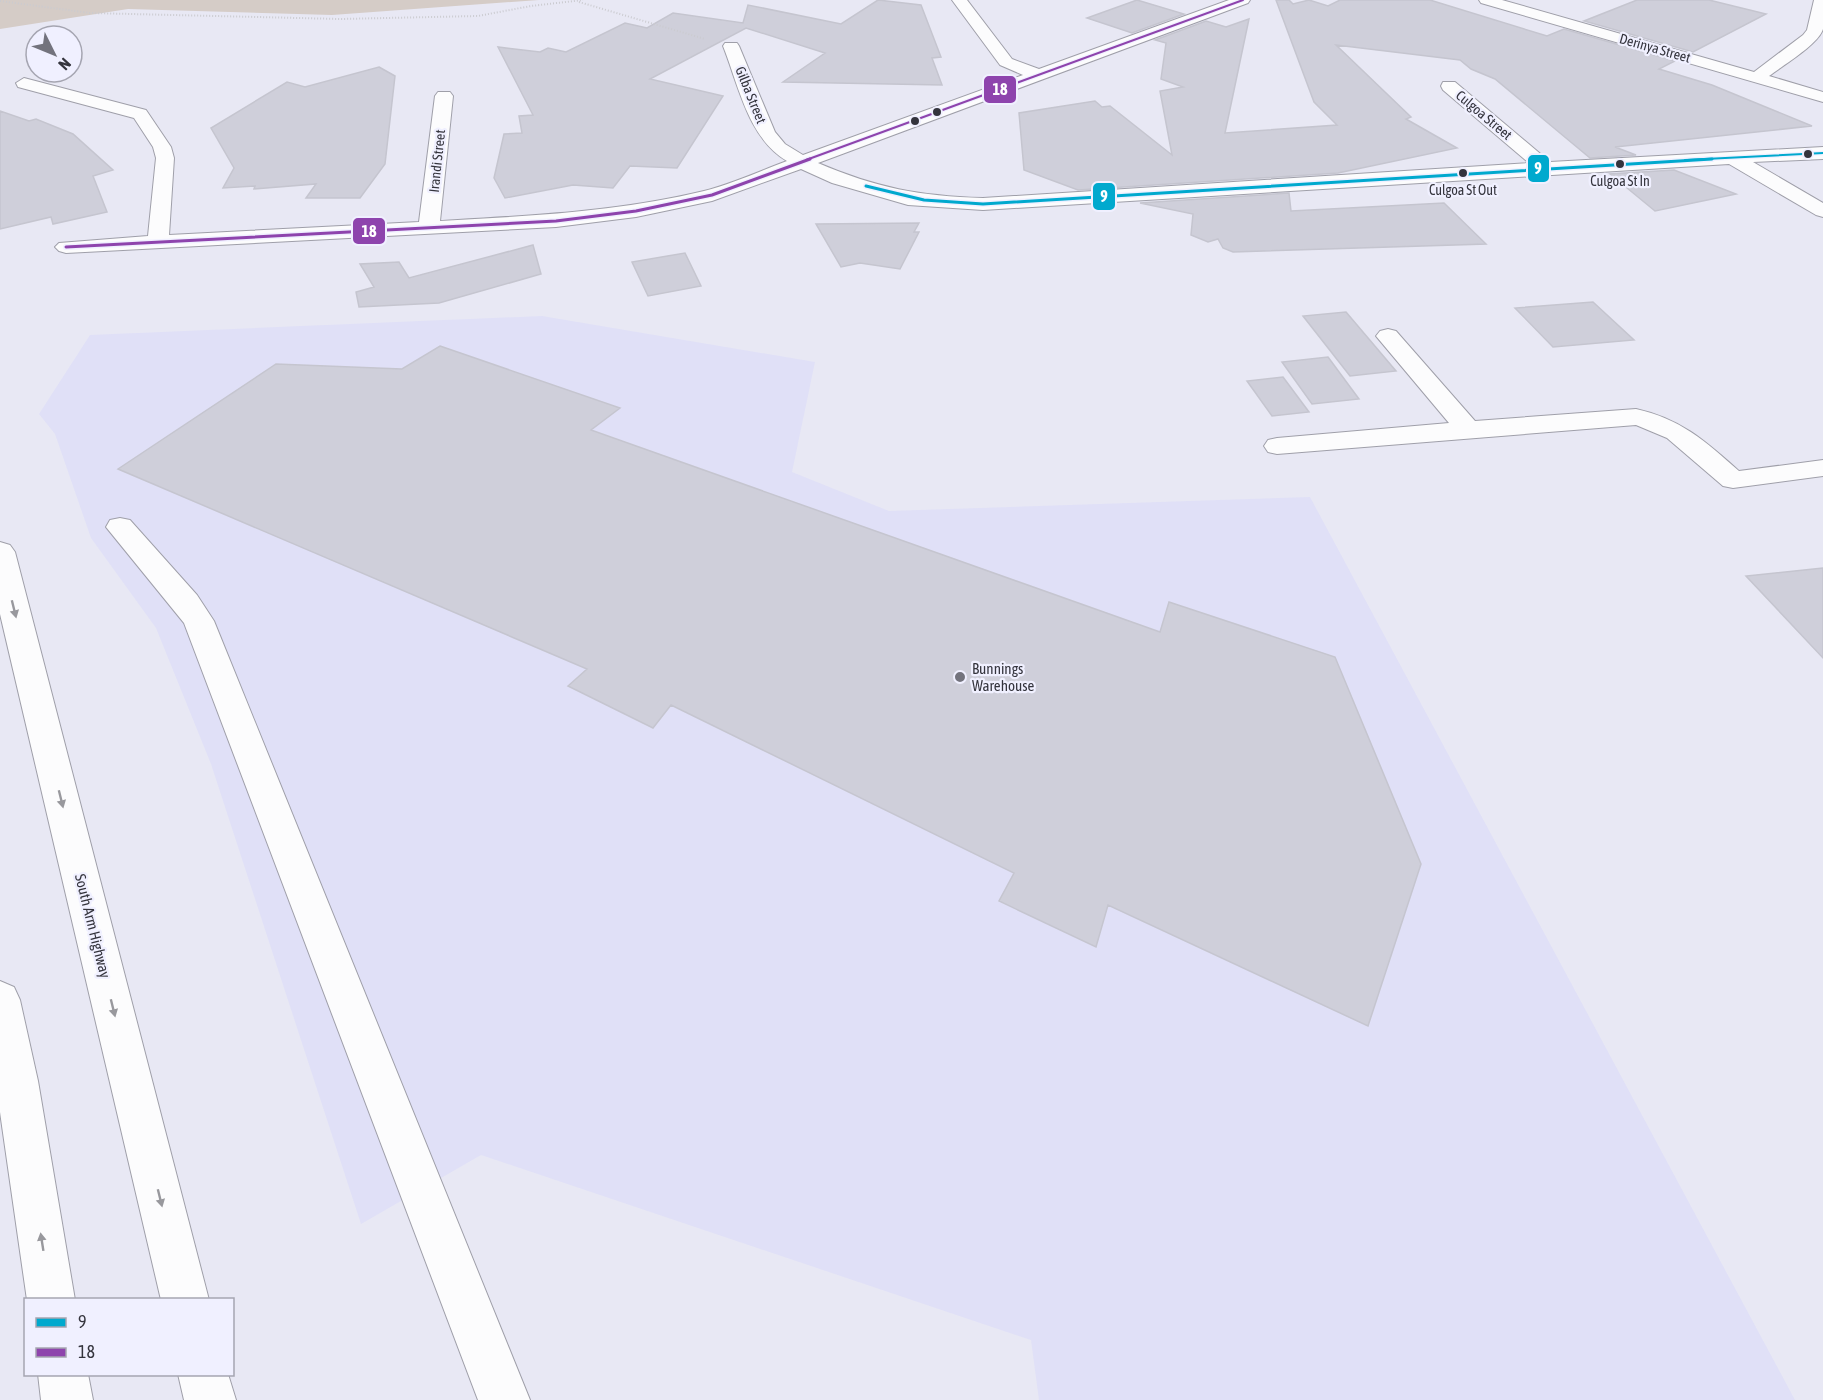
<svg xmlns="http://www.w3.org/2000/svg" width="1823" height="1400" font-family="'Asap Condensed',sans-serif">
	<style>
		.built { fill: #e0e0f7 }
		.green { fill: #d5ccc7 }
		.building { fill: #cfcfda; stroke: #c5c5cf; stroke-width: 1.5 }
		.lines { fill: none; stroke-linecap: round; stroke-linejoin: round }
		.minor-casing { stroke: #9f9fa9; stroke-width: 2 }
		.major-casing { stroke: #9f9fa9; stroke-width: 2 }
		.path { stroke: #cbcbd0; stroke-width: 2; stroke-dasharray: 1 2; stroke-linecap: butt }
		.minor { fill: #fcfcfd; fill-rule: evenodd }
		.major { fill: #fcfcfd; fill-rule: evenodd }
		.bus-1-far1-casing { stroke: #f0f0ff; stroke-width: 4.5 }
		.bus-1-casing { stroke: #f0f0ff; stroke-width: 6 }
		.bus-2-far1-casing { stroke: #f0f0ff; stroke-width: 4.5 }
		.bus-2-casing { stroke: #f0f0ff; stroke-width: 6 }
		.bus-1-far1 { stroke: #00a9ce; stroke-width: 2 }
		.bus-1 { stroke: #00a9ce; stroke-width: 3 }
		.bus-2-far1 { stroke: #8e44ad; stroke-width: 2 }
		.bus-2 { stroke: #8e44ad; stroke-width: 3 }
		.oneway { fill: #98989d }
		.bus-dot { fill: #34343d; stroke: #f0f0ff; stroke-width: 2 }
		.poi-dot { fill: #73737d; stroke: #f0f0ff; stroke-width: 2 }
		.labels { text-anchor: middle; dominant-baseline: central; stroke-width: 4.5; stroke-linejoin: round; paint-order: stroke }
		.far-street-label { font-size: 14px; fill: #34343d; stroke: #f0f0ff }
		.bus-label { font-size: 14px; fill: #34343d; stroke: #f0f0ff }
		.poi-label { font-size: 15px; fill: #34343d; stroke: #f0f0ff; text-anchor: start }
		.street-label { font-size: 15px; fill: #34343d; stroke: #f0f0ff }
		.line-badge { stroke: #f0f0ff; stroke-width: 2 }
		.badge-label { font-size: 16px; text-anchor: middle; font-weight: bold; fill: #fff }
	</style>
	<rect width="100%" height="100%" fill="#e8e8f4"/>
	<path class="built" d="M542,316L815,362L792,472L889,511L1310,497L1795,1400H1039L1031,1340L481,1155L361,1224L211,764L156,628L91,538L55,434L39,414L90,335Z"/>
	<path class="green" d="M0,0H539L332,15L128,9L0,29Z"/>
	<path class="building" d="M878,0L921,5L941,57L932,58L942,85L783,82L825,53L746,28L650,79L723,96L677,168L630,166L613,188L573,185L505,198L494,178L504,134L522,133L519,116L533,115L498,47L540,52L548,48L566,52L625,23L647,28L673,13L743,23L748,5L841,24Z
		M1137,0L1184,14L1132,33L1087,18Z
		M1276,0H1289L1293,4L1309,0L1328,6L1340,0H1430L1547,36L1564,29L1675,61L1659,69L1712,85L1812,126L1615,147L1636,155L1590,158L1495,79L1471,69L1460,60L1336,45L1411,117L1406,119L1457,148L1338,173L1078,190L1024,170L1019,113L1095,101L1102,107L1110,106L1172,155L1160,91L1183,87L1161,79L1166,43L1155,40L1206,21L1226,27L1249,19L1225,133L1337,125L1314,102Z
		M1637,0H1709L1766,14L1693,52L1584,21Z
		M379,67L395,76L385,164L360,198H306L316,184L254,189L255,186L223,188L234,168L211,128L287,82L305,87Z
		M0,111L29,121L36,119L73,134L113,170L93,176L107,212L53,224L51,217L0,229Z
		M1674,170L1736,194L1655,211L1610,174Z
		M1289,193L1291,211L1444,203L1486,244L1233,252L1223,248L1218,239L1208,242L1191,235L1193,214L1140,203Z
		M919,223L914,232H919L900,269L860,263L841,267L816,224Z
		M533,245L541,274L439,303L359,307L356,292L374,287L360,264L399,262L409,278Z
		M685,253L701,286L648,296L632,262Z
		M1593,302L1634,340L1553,347L1515,308Z
		M1346,312L1396,371L1350,376L1303,316Z
		M440,346L620,408L591,430L1160,632L1169,602L1335,657L1421,864L1368,1026L1108,905L1096,947L999,901L1014,873L671,705L653,728L568,686L587,669L118,469L276,364L402,369Z
		M1328,357L1359,399L1312,404L1282,362Z
		M1283,377L1309,412L1272,416L1247,381Z
		M1823,568V658L1746,576Z"/>
	<g class="lines">
		<defs>
			<path id="minor" d="M952,0H967L1012,59L1039,69L1229,0H1250L1248,3L818,163C876,188 920,196 983,198L1529,163L1443,90L1441,86L1443,82H1455L1550,162L1823,147V159L1753,162L1823,203V217L1816,215L1729,164L983,210L908,205L832,183L801,169L712,201L636,217L556,227L66,253L59,251L55,247L59,243L148,236L156,158L153,147L134,118L18,87L16,83L24,78L146,110L171,147L174,158L169,235L419,222L435,96L438,92H450L453,96L440,221C529,216 617,212 704,191C732,184 760,171 787,161C748,138 739,86 723,46L725,43H737L739,46L775,132L785,144L803,155L1023,75L1000,65Z
				M1479,0H1502L1754,72L1803,35L1807,30L1814,0H1823C1823,9 1823,21 1823,29C1819,44 1782,66 1769,76L1823,92V102L1481,3Z
				M1388,329L1396,331L1475,421L1636,409C1681,419 1705,441 1739,471L1823,460V476L1733,488L1723,486L1667,438L1636,425L1277,454L1268,452L1264,446L1268,440L1277,438L1449,423L1376,336L1380,331Z
				M120,518L130,520L197,595L214,621L530,1400H478L184,623L106,527L110,520Z"/>
			<path id="major" d="M0,542L10,545L15,552L209,1300H161L0,614Z
				M0,981L14,987L20,1000L38,1081L75,1300H27L0,1112Z
				M38,1374H88L93,1400H41Z
				M178,1374H228L236,1400H184Z"/>
		</defs>
		<use href="#minor" class="minor-casing"/>
		<use href="#major" class="major-casing"/>
		<path class="path" d="M0,1L90,13L340,19L478,16L531,6L583,0
			M579,2L705,39"/>
		<use href="#minor" class="minor"/>
		<use href="#major" class="major"/>
		<defs>
			<path id="bus-1-far1" d="M1685,160L1823,153"/>
			<path id="bus-1" d="M866,186L924,200L983,204L1712,159"/>
			<path id="bus-2-far1" d="M806,160L1243,0"/>
			<path id="bus-2" d="M66,247L556,221L636,211L712,195L810,159"/>
		</defs>
		<use href="#bus-1-far1" class="bus-1-far1-casing"/>
		<use href="#bus-1" class="bus-1-casing"/>
		<use href="#bus-2-far1" class="bus-2-far1-casing"/>
		<use href="#bus-2" class="bus-2-casing"/>
		<use href="#bus-1-far1" class="bus-1-far1"/>
		<use href="#bus-1" class="bus-1"/>
		<use href="#bus-2-far1" class="bus-2-far1"/>
		<use href="#bus-2" class="bus-2"/>
	</g>
	<defs><path id="oneway-solid" d="M-6-.8H1V-3.2L6.5 0L1 3.2V.8H-6Z" transform="scale(1.5)"/></defs>
	<g class="oneway">
		<use href="#oneway-solid" transform="translate(14 609) rotate(76)"/>
		<use href="#oneway-solid" transform="translate(61 799) rotate(76)"/>
		<use href="#oneway-solid" transform="translate(113 1008) rotate(76)"/>
		<use href="#oneway-solid" transform="translate(160 1198) rotate(76)"/>
		<use href="#oneway-solid" transform="translate(42 1242) rotate(-99)"/>
	</g>
	<g class="bus-dot">
		<circle cx="937" cy="112" r="5"/>
		<circle cx="915" cy="121" r="5"/>
		<circle cx="1808" cy="154" r="5"/>
		<circle cx="1620" cy="164" r="5"/>
		<circle cx="1463" cy="173" r="5"/>
	</g>
	<circle class="poi-dot" cx="960" cy="677" r="6"/>
	<g class="labels">
		<g class="far-street-label">
			<text transform="translate(1655 48) rotate(16)">Derinya Street</text>
			<text transform="translate(751 95) rotate(68)">Gilba Street</text>
			<text transform="translate(1484 115) rotate(40)">Culgoa Street</text>
			<text transform="translate(437 161) rotate(-84)">Irandi Street</text>
		</g>
		<g class="bus-label">
			<text x="1620" y="181">Culgoa St In</text>
			<text x="1463" y="190">Culgoa St Out</text>
		</g>
		<g class="poi-label">
			<text x="972" y="668">Bunnings<tspan x="972" dy="17">Warehouse</tspan></text>
		</g>
		<g class="street-label">
			<text transform="translate(93 926) rotate(76)">South Arm Highway</text>
		</g>
	</g>
	<g class="line-badge">
		<rect x="983" y="75" width="34" height="29" rx="6" fill="#8e44ad"/>
		<rect x="1527" y="154" width="23" height="29" rx="6" fill="#00a9ce"/>
		<rect x="1092" y="182" width="24" height="29" rx="6" fill="#00a9ce"/>
		<rect x="352" y="217" width="34" height="28" rx="6" fill="#8e44ad"/>
	</g>
	<g class="badge-label">
		<text x="1000" y="95">18</text>
		<text x="1538" y="174">9</text>
		<text x="1104" y="202">9</text>
		<text x="369" y="237">18</text>
	</g>
	<rect x="24" y="1298" width="210" height="78" fill="#f0f0ff" stroke="#a5a5b1" stroke-width="1.5"/>
	<rect x="36" y="1318" width="30" height="9" fill="#00a9ce" stroke="#a5a5b1" stroke-width="1.5"/>
	<text x="78" y="1328" font-size="18" fill="#34343d">9</text>
	<rect x="36" y="1348" width="30" height="9" fill="#8e44ad" stroke="#a5a5b1" stroke-width="1.5"/>
	<text x="78" y="1358" font-size="18" fill="#34343d">18</text>
	<g transform="translate(54 54) rotate(133)"><circle r="28" fill="#f0f0ff" stroke="#a5a5b1" stroke-width="1.5"/>
	<path d="M0-4.5L10 22L0 15L-10 22Z" fill="#73737d"/>
	<text y="-9" font-size="16" font-weight="bold" text-anchor="middle" fill="#34343d">N</text>
	</g>
</svg>
